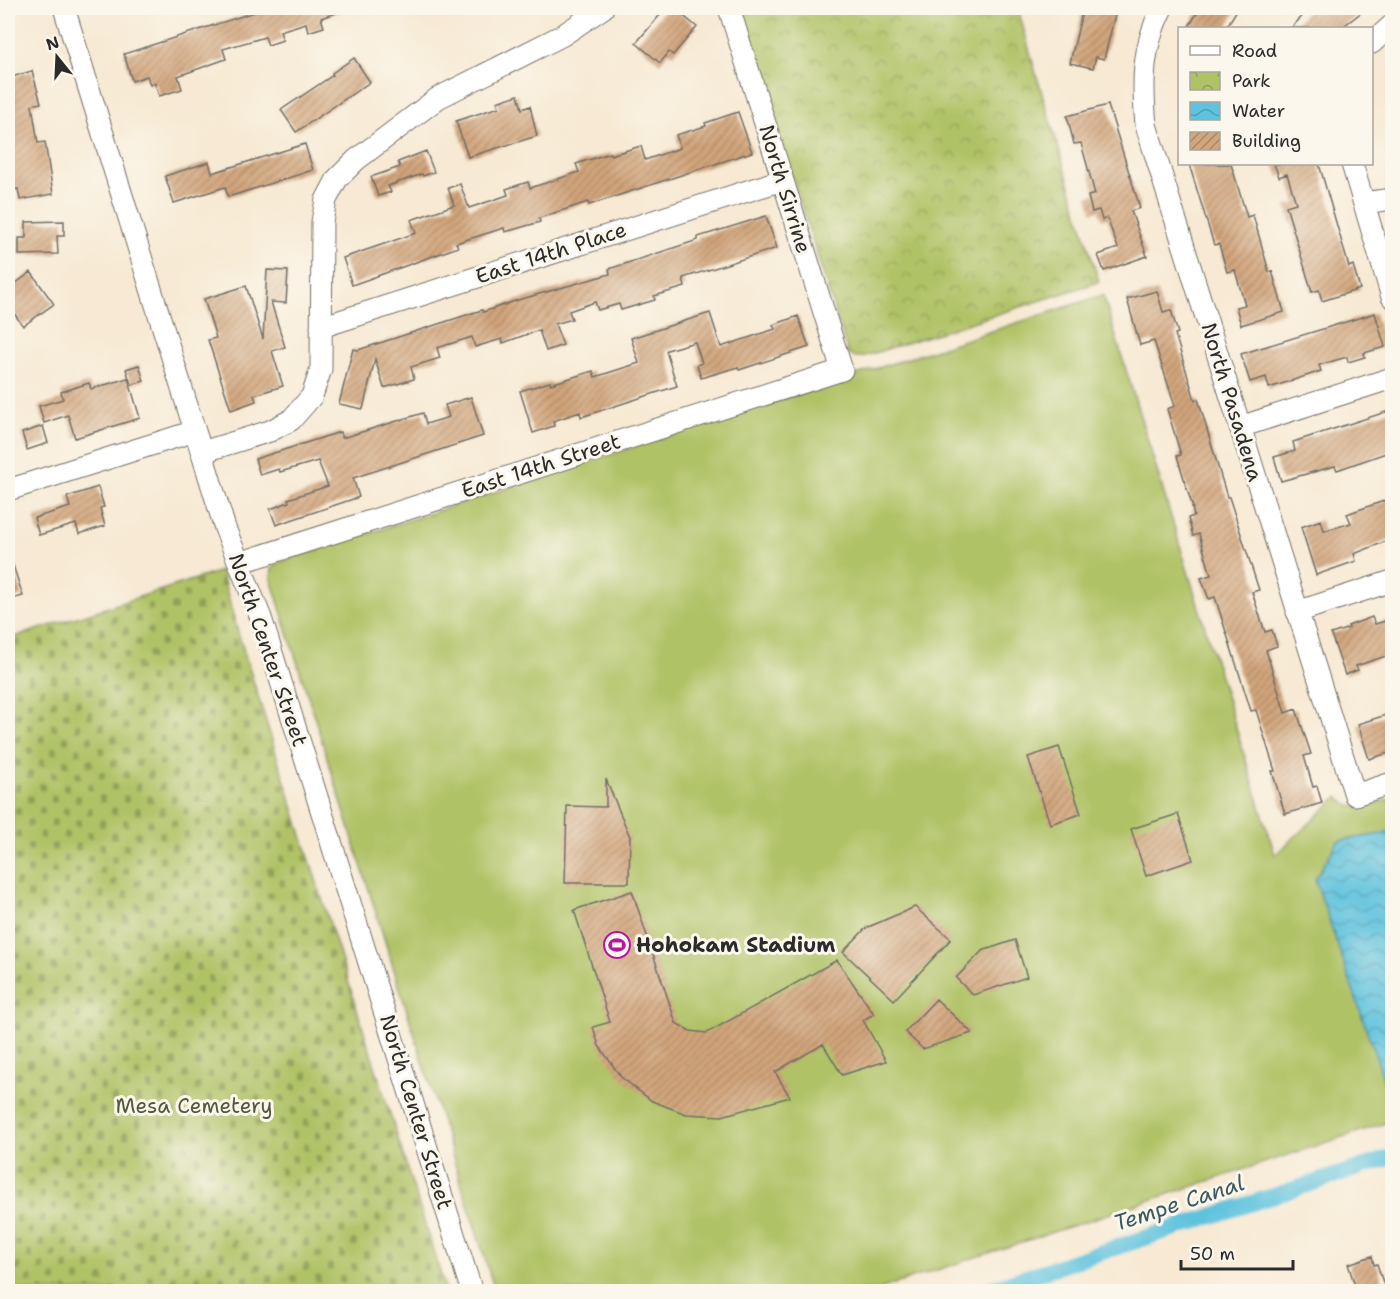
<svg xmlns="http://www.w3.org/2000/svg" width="1400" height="1299" font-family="'Shantell Sans',sans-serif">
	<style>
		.cemetery { fill: url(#cemetery-stones); stroke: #6e7648; stroke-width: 1.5 }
		.park { fill: url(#park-crowns); stroke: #6e7648; stroke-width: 1.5 }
		.garden { fill: #b0c266; stroke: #6e7648; stroke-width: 1.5 }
		.water { fill: url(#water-waves); stroke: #467784; stroke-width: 1.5 }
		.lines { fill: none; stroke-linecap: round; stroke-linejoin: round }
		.canal { stroke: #60c3de; stroke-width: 16 }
		.building { fill: url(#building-hatch) }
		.minor-casing { stroke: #726e66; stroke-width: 23 }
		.minor { stroke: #fff; stroke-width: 21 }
		.labels { text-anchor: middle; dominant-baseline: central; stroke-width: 6; stroke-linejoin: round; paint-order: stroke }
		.street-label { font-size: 21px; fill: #2b2b2b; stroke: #fbf7ec }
		.poi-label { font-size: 21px; font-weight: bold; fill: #2b2b2b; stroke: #fbf7ec; text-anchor: start }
		.park-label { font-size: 21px; fill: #53583d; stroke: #fbf7ec }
		.water-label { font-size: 22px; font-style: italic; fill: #3b5961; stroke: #fbf7ec }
	</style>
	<defs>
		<pattern id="cemetery-stones" width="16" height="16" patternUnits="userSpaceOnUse" patternTransform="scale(1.5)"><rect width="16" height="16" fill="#b0c266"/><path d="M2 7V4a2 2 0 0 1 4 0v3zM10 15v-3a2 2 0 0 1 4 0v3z" fill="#8f9e54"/></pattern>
		<pattern id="park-crowns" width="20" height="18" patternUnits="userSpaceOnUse" patternTransform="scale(1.5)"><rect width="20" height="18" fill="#b0c266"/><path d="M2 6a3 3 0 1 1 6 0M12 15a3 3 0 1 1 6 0" fill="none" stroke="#8f9e54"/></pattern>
		<pattern id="water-waves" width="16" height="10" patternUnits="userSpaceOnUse" patternTransform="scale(1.5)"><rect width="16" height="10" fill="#60c3de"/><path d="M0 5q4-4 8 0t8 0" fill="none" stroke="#4f9fb4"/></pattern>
		<pattern id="building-hatch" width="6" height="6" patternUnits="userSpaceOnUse" patternTransform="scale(1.5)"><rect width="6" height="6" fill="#d2a57c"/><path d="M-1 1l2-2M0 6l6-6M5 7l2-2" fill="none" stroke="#ab8766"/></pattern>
	</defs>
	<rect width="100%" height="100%" fill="#fbf7ec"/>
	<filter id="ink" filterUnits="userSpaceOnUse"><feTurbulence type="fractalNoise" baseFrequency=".0167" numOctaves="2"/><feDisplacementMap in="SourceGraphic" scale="12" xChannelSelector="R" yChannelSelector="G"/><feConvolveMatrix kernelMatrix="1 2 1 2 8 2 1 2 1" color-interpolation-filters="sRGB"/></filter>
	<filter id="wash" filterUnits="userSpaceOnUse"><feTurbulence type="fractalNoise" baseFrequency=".008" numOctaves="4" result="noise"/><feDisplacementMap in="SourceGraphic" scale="24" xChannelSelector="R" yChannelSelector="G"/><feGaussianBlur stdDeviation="1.35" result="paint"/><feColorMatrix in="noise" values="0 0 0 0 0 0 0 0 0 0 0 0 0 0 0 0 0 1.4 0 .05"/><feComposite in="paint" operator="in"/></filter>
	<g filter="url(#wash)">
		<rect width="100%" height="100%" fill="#f7e9d3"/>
		<path class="cemetery" d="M221,571L239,636L446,1291H8V639Z"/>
		<path class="park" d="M739,8H1018L1034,67L1099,282L862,357H854L848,353Z"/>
		<path class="garden" d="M1103,295L1275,855L1338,797L1350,806L1365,807L1392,798V1121L873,1291H495L271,579L272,568L280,562Z"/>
		<path class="water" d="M1392,830V1086L1385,1084L1315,879L1338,841L1381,834Z"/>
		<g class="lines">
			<path class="canal" d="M980,1292L1392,1157"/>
		</g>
		<g id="blocks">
			<path class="building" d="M267,8H344L345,10L321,18L324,27L308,32L306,23L280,31L283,40L268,45L265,37L223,49L226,59L178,76L182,89L159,96L155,83L150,85L147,76L132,81L124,54Z
				M666,8H674L697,27L673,55L669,52L660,63L636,43Z
				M1083,8L1115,15L1104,59L1096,57L1093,68L1070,63Z
				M1200,8H1238L1226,28H1188Z
				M1310,8H1367L1341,28H1291Z
				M354,58L370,82L296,132L281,110L333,75L332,73Z
				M32,71L41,103L32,105L38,143L45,142L53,194L20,200L18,189L9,191L8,184V144L15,143L9,112H8V78Z
				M518,95L522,109L530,106L537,136L468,157L456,121L499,107L497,102Z
				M1108,105L1140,208L1131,211L1147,256L1104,271L1098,255L1118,248L1107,218L1102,220L1099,210L1092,212L1088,196L1095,194L1081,143L1074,144L1067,116Z
				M738,112L752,152L589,205L588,202L539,218L540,222L505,232L504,228L456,243L458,247L352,285L343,258L416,233L411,220L454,205L448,188L460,184L469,208L508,195L506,189L528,182L530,188L579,172L576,164L610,153L611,155L641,146L645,160L680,148L676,135L706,126L705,123Z
				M305,144L313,170L228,197L225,187L174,203L165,176L209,162L212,173Z
				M426,151L434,172L423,176L422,174L388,186L391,192L378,196L371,177L400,167L398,162Z
				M1189,164H1231L1247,217L1253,215L1269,272L1272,271L1284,312L1241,325L1236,307L1245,305L1235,270L1227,272L1219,244L1214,245Z
				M1274,164H1319L1349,267L1353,265L1360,289L1322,301L1319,290L1312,292L1286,206L1296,203L1287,174L1279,177Z
				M766,216L777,248L683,278L685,287L654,296L655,300L621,310L619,304L598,310L595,302L569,311L572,319L555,324L563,345L546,351L539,330L503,343L502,339L475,347L472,337L437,348L440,358L411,367L414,379L384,388L375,359L363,409L339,404L353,349L358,350L482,310L483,312L518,300L610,274L609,269L698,240V237Z
				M64,221V236H57L58,254L19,255V238H26V222Z
				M267,270L288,271L286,303L271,302L285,347L272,351L283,386L254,395L256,401L231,410L208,340L216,338L204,299L246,286L263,339Z
				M31,272L54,304L23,326L8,305V289Z
				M1157,291L1163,312L1171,310L1178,333L1175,334L1195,400L1198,399L1227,497H1229L1259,590L1252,592L1265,632L1272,630L1277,646L1266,650L1285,713L1296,709L1311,754L1304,756L1313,787L1317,786L1322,803L1285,814L1272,771H1275L1256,710L1251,711L1215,597L1209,599L1201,578L1211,575L1199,534L1193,536L1188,518L1194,516L1192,508H1193L1177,456L1181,455L1167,409L1175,406L1154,341L1140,345L1127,299Z
				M710,313L721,347L775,329L773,325L798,316L809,347L739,370L738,367L701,378L697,365L702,363L695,342L667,350L666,351L677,386L581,417L580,412L553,421L554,426L533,433L520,391L550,382L551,384L593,371L595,377L639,363L631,338Z
				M1375,313L1385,347L1364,353L1365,357L1348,362L1347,357L1319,365L1321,371L1269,388L1266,377L1250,382L1241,354Z
				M139,365L144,381L131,385L126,369Z
				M128,378L140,418L75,438L68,415L44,423L39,406L63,399L61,392L89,383L91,389Z
				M471,397L483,436L353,478L359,497L276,525L270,509L289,502L288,499L328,486L318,461L280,472L279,469L260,475L255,459L340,432L342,438L423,413L426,424L449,417L445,405Z
				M1392,410V451L1337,470L1335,466L1281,481L1274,457L1295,451L1293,442Z
				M43,426L48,443L27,450L22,433Z
				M98,487L104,507L100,508L105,526L79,534L76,524L39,535L34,518L70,507L67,497Z
				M1392,498V539L1354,554L1356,561L1316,575L1301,527L1321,520L1324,531L1351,523L1347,514Z
				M8,556H10L23,596L8,600Z
				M1372,617L1375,624L1392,619V654L1356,666L1358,670L1345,675L1331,634L1349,628L1348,626Z
				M1392,713V752L1369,759L1358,724Z
				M1059,747L1081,814L1050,824L1028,757Z
				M606,779L630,837L629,883H565L567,806L606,807Z
				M1178,814L1193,860L1146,876L1131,829Z
				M632,891L676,1023L690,1031L707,1033L837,960L874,1014L863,1020L886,1061L842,1075L823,1044L775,1072L790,1097L722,1116L686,1114L652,1101L621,1077L599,1046L593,1027L610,1022L574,910Z
				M915,907L951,939L894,1000L843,952L866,928Z
				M1015,940L1027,977L973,995L956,978L982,951Z
				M936,999L972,1033L923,1049L905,1032Z
				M1372,1256L1374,1265L1377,1264L1386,1292H1357L1348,1264Z"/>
		</g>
	</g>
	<g filter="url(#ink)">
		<use href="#blocks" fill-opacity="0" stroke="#726e66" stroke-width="1.5"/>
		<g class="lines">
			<defs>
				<path id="minor" d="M64,8L225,528L261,618L472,1292
					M1162,8C1142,47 1142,82 1146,125L1355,795L1392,783
					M1372,43L1392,25
					M1352,164L1392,297
					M1364,203L1392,199
					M321,327L782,180
					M1240,427L1392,378
					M202,452L270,431L291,420L312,396L321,369L322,222L326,200L337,179L356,160L438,98L563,35L603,8
					M8,490L195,431
					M239,563L842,370L729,8
					M1297,612L1392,581"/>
			</defs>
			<use href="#minor" class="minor-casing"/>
			<use href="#minor" class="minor"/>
		</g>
	</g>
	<defs>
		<symbol id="stadium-ring" viewBox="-11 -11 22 22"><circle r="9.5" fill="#fbf7ec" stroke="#b5179e" stroke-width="1.5"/><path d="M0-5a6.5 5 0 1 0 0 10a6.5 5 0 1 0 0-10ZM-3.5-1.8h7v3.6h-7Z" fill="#b5179e"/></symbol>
	</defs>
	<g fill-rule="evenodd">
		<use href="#stadium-ring" x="602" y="930" width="30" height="30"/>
	</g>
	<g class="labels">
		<g class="street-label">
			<text transform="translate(785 189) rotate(73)">North Sirrine</text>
			<text transform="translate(551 253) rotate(-18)">East 14th Place</text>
			<text transform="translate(1232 402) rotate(73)">North Pasadena</text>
			<text transform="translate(541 466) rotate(-18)">East 14th Street</text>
			<text transform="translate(268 650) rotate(71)">North Center Street</text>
			<text transform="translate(416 1112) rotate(73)">North Center Street</text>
		</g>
		<g class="poi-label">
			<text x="636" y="945">Hohokam Stadium</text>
		</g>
		<g class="park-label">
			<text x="194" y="1106">Mesa Cemetery</text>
		</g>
		<g class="water-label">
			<text transform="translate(1179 1203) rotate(-18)">Tempe Canal</text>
		</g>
	</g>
	<rect width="1400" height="1299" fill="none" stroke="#fbf7ec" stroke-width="30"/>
	<rect x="1178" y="27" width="195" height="138" fill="#fbf7ec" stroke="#a8a59f" stroke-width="1.5"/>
	<rect x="1190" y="46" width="30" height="9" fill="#ffffff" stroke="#a8a59f" stroke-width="1.5"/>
	<text x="1232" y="57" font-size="18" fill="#2b2b2b">Road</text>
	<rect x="1190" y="72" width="30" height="18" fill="url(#park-crowns)" stroke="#a8a59f" stroke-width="1.5"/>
	<text x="1232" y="87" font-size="18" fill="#2b2b2b">Park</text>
	<rect x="1190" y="102" width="30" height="18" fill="url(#water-waves)" stroke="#a8a59f" stroke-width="1.5"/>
	<text x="1232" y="117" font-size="18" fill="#2b2b2b">Water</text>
	<rect x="1190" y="132" width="30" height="18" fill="url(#building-hatch)" stroke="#a8a59f" stroke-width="1.5"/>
	<text x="1232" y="147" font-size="18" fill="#2b2b2b">Building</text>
	<g transform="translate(57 57) rotate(342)" stroke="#fbf7ec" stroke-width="4.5" paint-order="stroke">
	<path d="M0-4.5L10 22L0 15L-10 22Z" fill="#2b2b2b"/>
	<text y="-9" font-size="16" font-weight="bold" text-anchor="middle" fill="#2b2b2b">N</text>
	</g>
	<path d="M1181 1260v9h112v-9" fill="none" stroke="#2b2b2b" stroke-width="3"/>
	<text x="1190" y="1260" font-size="18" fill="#2b2b2b" stroke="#fbf7ec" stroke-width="4.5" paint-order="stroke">50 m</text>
</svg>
